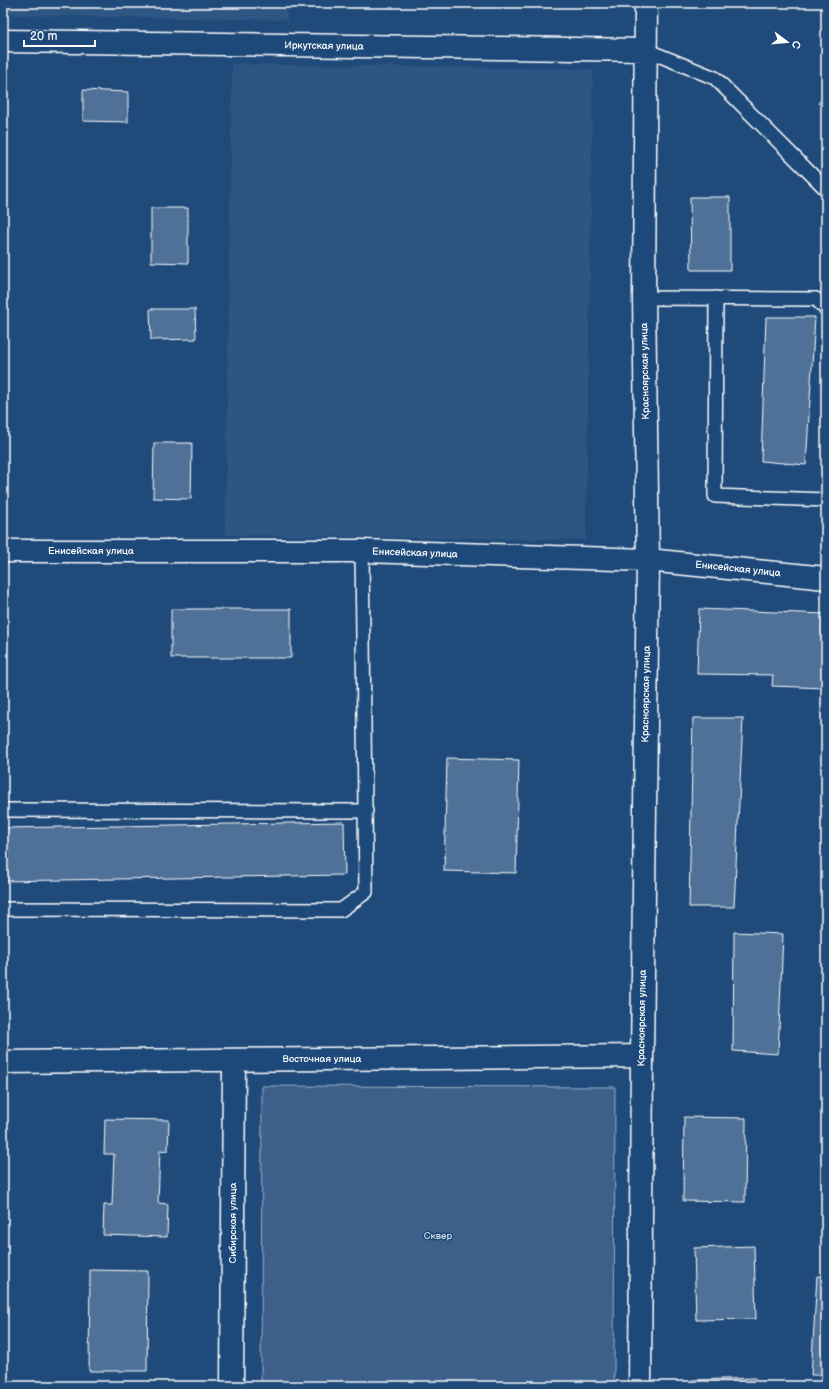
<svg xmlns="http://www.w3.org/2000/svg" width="829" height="1389" font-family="'Balsamiq Sans',sans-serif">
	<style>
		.built { fill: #2e5683 }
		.green { fill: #3c618b; stroke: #9eb0c5 }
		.building { fill: #507197; stroke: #fff }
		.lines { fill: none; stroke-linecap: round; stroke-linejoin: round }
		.lane-casing { stroke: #fff; stroke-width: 16 }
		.street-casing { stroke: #fff; stroke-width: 25 }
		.lane { stroke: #1f4a7a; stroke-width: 13 }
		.street { stroke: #1f4a7a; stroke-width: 22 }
		.labels { text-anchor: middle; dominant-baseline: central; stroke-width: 3; stroke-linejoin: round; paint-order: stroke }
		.street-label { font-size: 10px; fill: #fff; stroke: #1f4a7a }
		.park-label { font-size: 10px; fill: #d8dfe8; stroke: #1f4a7a }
	</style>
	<rect width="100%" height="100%" fill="#1f4a7a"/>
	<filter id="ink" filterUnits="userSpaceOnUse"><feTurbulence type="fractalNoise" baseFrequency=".025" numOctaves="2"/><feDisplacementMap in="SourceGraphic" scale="8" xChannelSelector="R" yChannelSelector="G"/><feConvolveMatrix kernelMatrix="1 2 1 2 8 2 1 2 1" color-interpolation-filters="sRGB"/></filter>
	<g filter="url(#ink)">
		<path class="built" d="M3,3H287V20L3,15Z
			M232,64L593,69L586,540L225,535Z"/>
		<path class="green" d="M262,1086L615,1087L614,1386H261Z"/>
		<path class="building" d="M83,90L128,92V122L83,121Z
			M826,94V110L818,103Z
			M690,197H730V270H691Z
			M151,208H188V263L151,262Z
			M150,309H195L196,339L151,340Z
			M766,317H815L806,465L761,461Z
			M154,443H192L191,499L153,498Z
			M171,609H291V658H171Z
			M699,609L826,614V688L772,686L773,675L697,674Z
			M693,718H743L734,907H689Z
			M447,758L519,760L516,873L444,871Z
			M344,822L345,875L3,881V828Z
			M734,932L783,934L778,1054L733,1051Z
			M684,1117L746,1118L745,1202L683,1201Z
			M105,1119L169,1120L168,1151L160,1150L158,1203L168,1204L167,1237L103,1235L104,1205H112L114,1154H104Z
			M754,1246L756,1319L696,1320L694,1248Z
			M90,1270L148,1271L147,1371H89Z
			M817,1276L826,1277V1375H811Z
			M755,1378V1386H692V1380Z"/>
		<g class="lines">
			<defs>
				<path id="lane" d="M646,50L715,78L826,189
					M644,298L816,299L826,309
					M716,298L715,496L826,500
					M3,810L366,811
					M3,909L341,910L366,892L362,551"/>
				<path id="street" d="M3,41L646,50
					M3,551H362L648,560L826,578
					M3,1062L642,1056
					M232,1386L234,1060
					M640,1386L642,1056L648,560L644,298L646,3"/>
			</defs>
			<use href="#lane" class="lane-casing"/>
			<use href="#street" class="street-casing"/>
			<use href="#lane" class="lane"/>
			<use href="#street" class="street"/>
		</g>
	</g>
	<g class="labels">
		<g class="street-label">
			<text transform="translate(324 46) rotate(1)">Иркутская улица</text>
			<text transform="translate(645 371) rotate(-91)">Красноярская улица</text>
			<text x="91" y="551">Енисейская улица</text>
			<text transform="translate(415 553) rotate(2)">Енисейская улица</text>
			<text transform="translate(738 569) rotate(6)">Енисейская улица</text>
			<text transform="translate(646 694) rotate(-89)">Красноярская улица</text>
			<text transform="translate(642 1018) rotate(-89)">Красноярская улица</text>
			<text x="322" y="1059">Восточная улица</text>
			<text transform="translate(233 1223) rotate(-90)">Сибирская улица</text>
		</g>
		<g class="park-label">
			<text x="438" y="1236">Сквер</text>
		</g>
	</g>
	<rect width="829" height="1389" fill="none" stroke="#1f4a7a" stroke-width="16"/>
	<rect x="8" y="8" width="813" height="1373" fill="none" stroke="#fff" stroke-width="1.5" filter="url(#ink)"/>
	<g transform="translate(787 42) rotate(106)" stroke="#1f4a7a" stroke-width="3" paint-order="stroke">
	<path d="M0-3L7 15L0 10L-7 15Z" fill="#ffffff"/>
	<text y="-6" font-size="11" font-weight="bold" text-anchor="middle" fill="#ffffff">С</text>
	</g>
	<path d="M24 40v6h71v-6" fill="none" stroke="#ffffff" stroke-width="2"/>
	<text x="30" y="40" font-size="12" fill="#ffffff" stroke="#1f4a7a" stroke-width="3" paint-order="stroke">20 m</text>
</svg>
